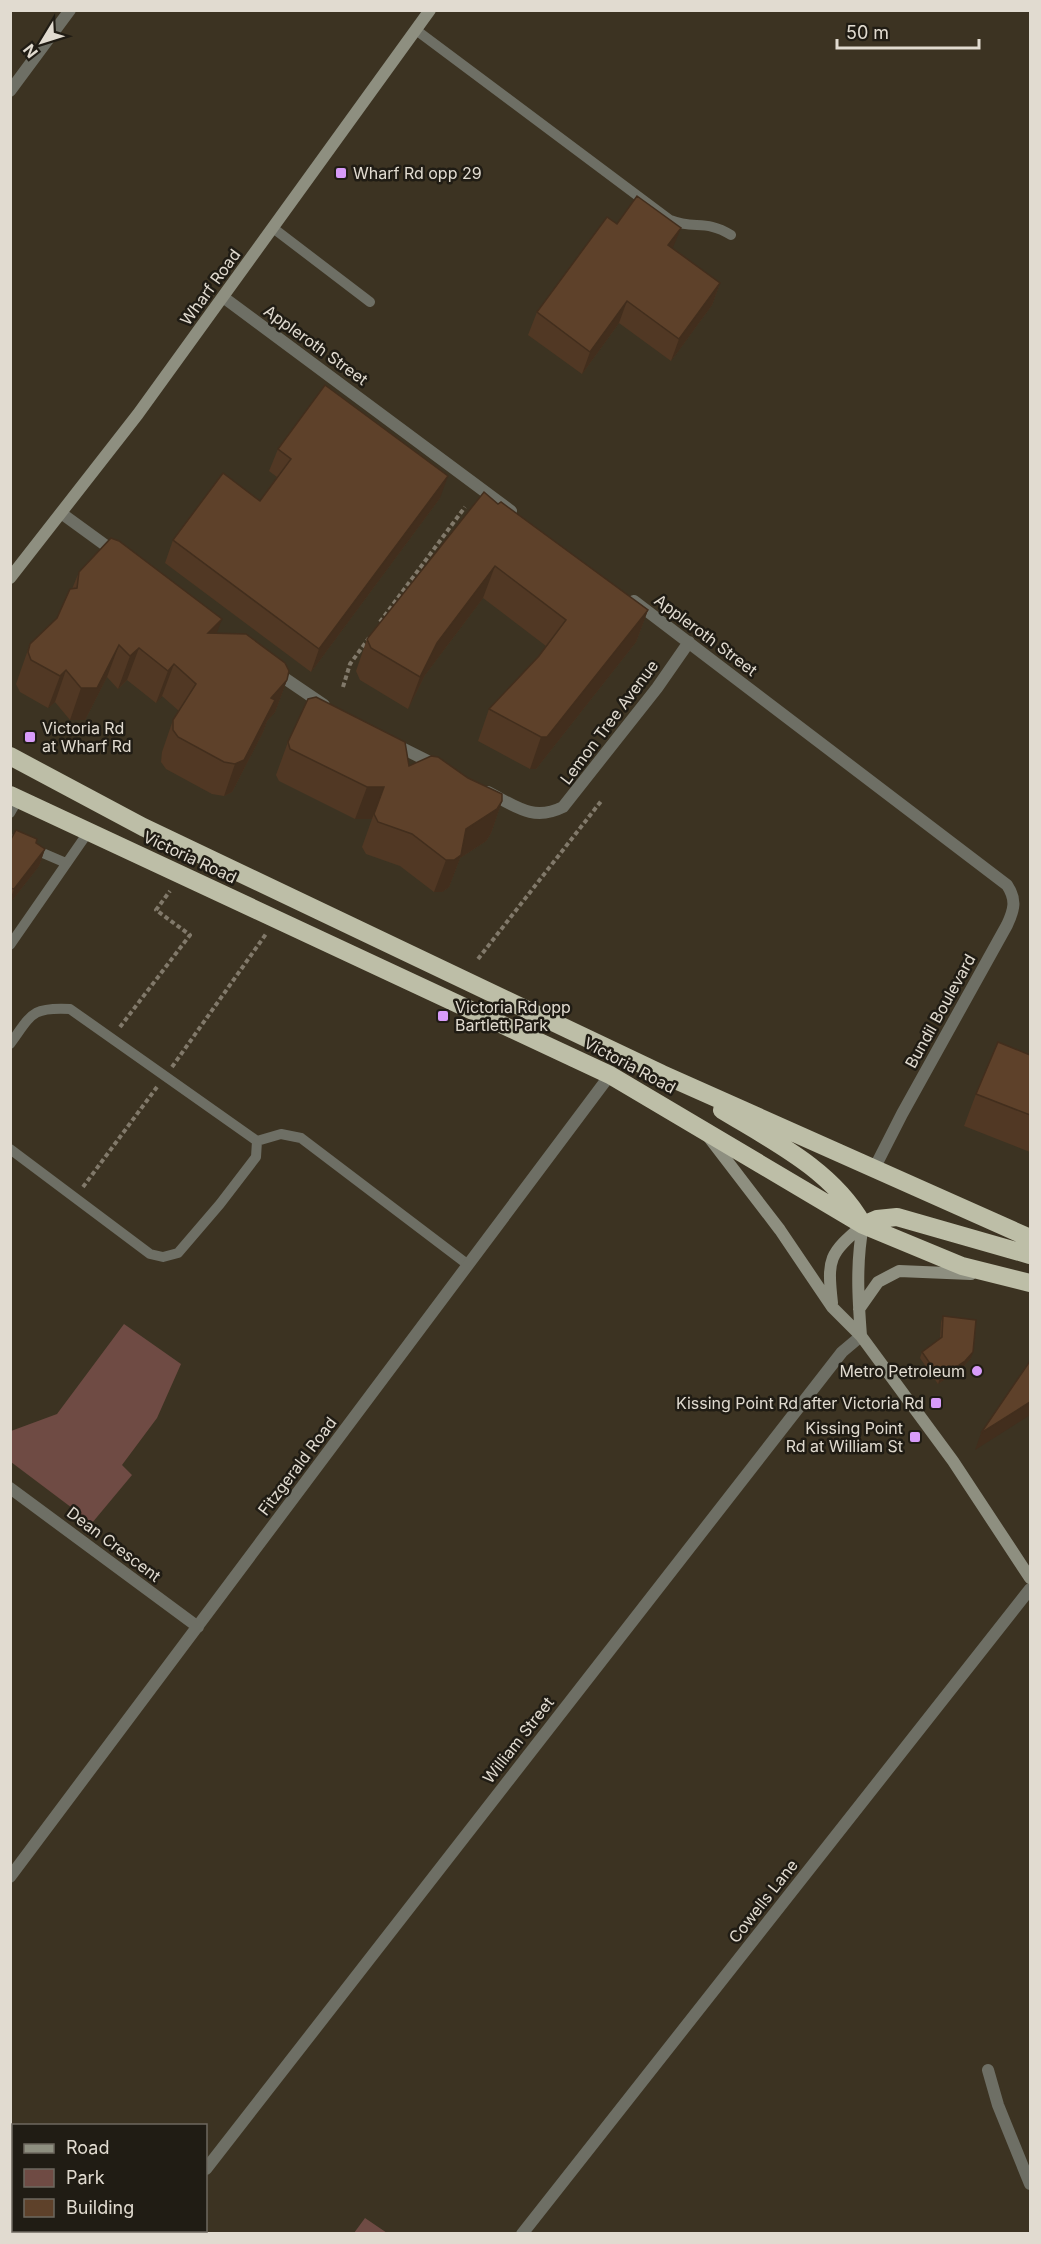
<svg xmlns="http://www.w3.org/2000/svg" width="1041" height="2244" font-family="Inter,sans-serif">
	<style>
		.green { fill: #6f4b44 }
		.lines { fill: none; stroke-linecap: round; stroke-linejoin: round }
		.path { stroke: #81796a; stroke-width: 4; stroke-dasharray: 4.5 3; stroke-linecap: butt }
		.lane { stroke: #6e6f65; stroke-width: 10 }
		.street { stroke: #6e6f65; stroke-width: 12 }
		.secondary { stroke: #8e8f80; stroke-width: 12 }
		.highway { stroke: #bdbea7; stroke-width: 18 }
		.wall { fill: #513824 }
		.shaded-wall { fill: #422e1d }
		.building { fill: #5e412a; stroke: #422e1d; stroke-width: 1.5 }
		.poi-dot { fill: #d79bf9; stroke: #201c14; stroke-width: 2 }
		.labels { text-anchor: middle; dominant-baseline: central; stroke-width: 5; stroke-linejoin: round; paint-order: stroke }
		.poi-label { font-size: 16px; fill: #e1dbd0; stroke: #201c14; text-anchor: start }
		.street-label { font-size: 16px; fill: #e1dbd0; stroke: #201c14 }
	</style>
	<rect width="100%" height="100%" fill="#3c3322"/>
	<path class="green" d="M124,1324L181,1364L157,1418L122,1465L132,1475L92,1523L11,1462V1431L57,1414Z
		M365,2218L387,2233H354Z"/>
	<g class="lines">
		<path class="path" d="M380,622L465,507
			M343,687L350,664L369,638
			M478,959L602,800
			M120,1027L190,935L156,910L170,891
			M172,1067L266,934
			M83,1187L157,1087"/>
		<path class="lane" d="M416,30L670,220C695,230 705,219 731,235
			M273,228L370,302
			M10,813L18,799
			M10,839L66,863
			M10,945L89,831
			M10,1044C32,1014 31,1007 70,1009L257,1141
			M257,1141L281,1134L301,1138L467,1264
			M10,1149L150,1254L163,1257L178,1253L220,1204L256,1157L257,1141"/>
		<path class="street" d="M10,91L70,10
			M223,297L511,511
			M61,513L116,553
			M634,601L1007,885C1017,900 1014,910 1007,925L902,1114L875,1167
			M274,671L324,705
			M392,743L438,766
			M488,792C515,806 533,822 563,807L657,688L689,642
			M10,1488L198,1627
			M10,1877L610,1075
			M988,2070L998,2105L1030,2184
			M206,2169L842,1352L861,1336
			M155,2234L157,2230
			M522,2234L1030,1589"/>
		<path class="secondary" d="M10,578L138,414L430,10
			M708,1136L780,1230L832,1307L861,1336L953,1461L1030,1578
			M832,1303C827,1258 829,1254 863,1225
			M859,1309L878,1282L899,1271L971,1274
			M861,1336C858,1297 856,1263 863,1225"/>
		<path class="highway" d="M10,756L143,827L662,1074L1030,1238
			M10,795L610,1075L863,1225L962,1266L1030,1283
			M722,1110C773,1141 832,1170 862,1223
			M863,1225L877,1219L897,1217L1030,1255"/>
	</g>
	<path class="wall" d="M617,224L673,248L720,283L712,305L671,361L619,323L582,374L528,335L537,312Z
		M278,449L440,498L311,672L165,563L173,540L260,501L277,477L269,471Z
		M498,504L648,610L636,642L536,769H530L478,741L489,709L539,656L546,646L483,598L425,675L408,709L360,680L356,671L367,639Z
		M79,572L216,633L287,680L275,712L267,721L263,732L232,792L224,796L212,794L166,769L161,762L162,752L173,720L179,711L162,696L156,703L127,680L118,689L107,677L85,720H70L55,702L48,708L20,692L16,684L30,644L57,618L72,589Z
		M288,742L409,766L502,801L491,833L486,841L460,858L449,887L442,892H434L400,866L366,854L362,847L372,819H355L279,781L276,775Z
		M10,841L36,843L45,849L39,866L10,903Z
		M1030,1055V1152L964,1126L976,1094Z
		M943,1316L971,1358L963,1367L938,1384L920,1358L922,1352L940,1339L941,1322Z"/>
	<path class="shaded-wall" d="M681,228L672,250L668,245Z
		M720,283L712,305L671,361L679,339Z
		M627,301L619,323L582,374L590,352Z
		M448,476L440,498L311,672L319,649Z
		M495,566L483,598L425,675L408,709L420,677L437,643Z
		M648,610L636,642L536,769H530L541,737Z
		M222,619L210,651L208,633Z
		M119,645L107,677L85,720H70L81,688Z
		M139,648L127,680L118,689L130,656Z
		M174,664L162,696L156,703L168,671Z
		M66,670L55,702L48,708L60,676Z
		M287,680L275,712L267,721L263,732L232,792L224,796L235,764L271,698Z
		M367,787H384L372,819H355Z
		M502,801L491,833L486,841L460,858L449,887L442,892H434L446,860L466,829Z
		M45,849L39,866L10,903V900L14,889Z
		M973,1352L971,1358L963,1367L938,1384L940,1378Z
		M1030,1402V1415L975,1450L981,1433Z"/>
	<path class="building" d="M637,196L681,228L668,245L720,283L679,339L627,301L590,352L537,312L607,217L617,224Z
		M325,385L448,476L319,649L173,540L223,473L260,501L291,459L278,449Z
		M484,492L498,504L501,502L648,610L547,737H541L489,709L539,656L566,620L495,566L437,643L420,677L371,648L367,639Z
		M111,538L119,541L222,619L208,633L246,634L285,663L289,671L287,680L271,698L275,700L244,760L235,764L224,762L178,737L173,730V720L196,684L174,664L168,671L139,648L130,656L119,645L97,688H81L66,670L60,676L31,660L28,652L30,644L57,618L70,589L77,588L79,572Z
		M316,697L405,742L409,766L431,756L438,757L468,778L502,794V801L497,809L466,829L461,855L454,860H446L412,834L378,822L374,814L384,787H367L290,749L288,742L308,699Z
		M16,830L37,839L36,843L45,849L14,889L10,888V841Z
		M998,1042L1030,1055V1115L976,1094Z
		M943,1316L976,1320L973,1352L965,1361L940,1378L922,1352L942,1337Z
		M1030,1361V1402L981,1433Z"/>
	<g class="poi-dot">
		<rect x="335" y="167" width="12" height="12" rx="3"/>
		<rect x="24" y="731" width="12" height="12" rx="3"/>
		<rect x="437" y="1010" width="12" height="12" rx="3"/>
		<circle cx="977" cy="1371" r="6"/>
		<rect x="930" y="1397" width="12" height="12" rx="3"/>
		<rect x="909" y="1431" width="12" height="12" rx="3"/>
	</g>
	<g class="labels">
		<g class="poi-label">
			<text x="353" y="173">Wharf Rd opp 29</text>
			<text x="42" y="728">Victoria Rd<tspan x="42" dy="18">at Wharf Rd</tspan></text>
			<text x="455" y="1007">Victoria Rd opp<tspan x="455" dy="18">Bartlett Park</tspan></text>
			<text x="965" y="1371" text-anchor="end">Metro Petroleum</text>
			<text x="924" y="1403" text-anchor="end">Kissing Point Rd after Victoria Rd</text>
			<text x="903" y="1428" text-anchor="end">Kissing Point<tspan x="903" dy="18">Rd at William St</tspan></text>
		</g>
		<g class="street-label">
			<text transform="translate(210 287) rotate(-54)">Wharf Road</text>
			<text transform="translate(316 345) rotate(36)">Appleroth Street</text>
			<text transform="translate(706 635) rotate(37)">Appleroth Street</text>
			<text transform="translate(609 722) rotate(-53)">Lemon Tree Avenue</text>
			<text transform="translate(190 857) rotate(25)">Victoria Road</text>
			<text transform="translate(940 1011) rotate(-61)">Bundil Boulevard</text>
			<text transform="translate(630 1065) rotate(28)">Victoria Road</text>
			<text transform="translate(297 1466) rotate(-53)">Fitzgerald Road</text>
			<text transform="translate(114 1544) rotate(37)">Dean Crescent</text>
			<text transform="translate(518 1740) rotate(-52)">William Street</text>
			<text transform="translate(763 1901) rotate(-52)">Cowells Lane</text>
		</g>
	</g>
	<rect width="1041" height="2244" fill="none" stroke="#e1dbd0" stroke-width="24"/>
	<rect x="12" y="2124" width="195" height="108" fill="#201c14" stroke="#6d685f" stroke-width="1.5"/>
	<rect x="24" y="2144" width="30" height="9" fill="#8e8f80" stroke="#6d685f" stroke-width="1.5"/>
	<text x="66" y="2154" font-size="18" fill="#e1dbd0">Road</text>
	<rect x="24" y="2169" width="30" height="18" fill="#6f4b44" stroke="#6d685f" stroke-width="1.5"/>
	<text x="66" y="2184" font-size="18" fill="#e1dbd0">Park</text>
	<rect x="24" y="2199" width="30" height="18" fill="#5e412a" stroke="#6d685f" stroke-width="1.5"/>
	<text x="66" y="2214" font-size="18" fill="#e1dbd0">Building</text>
	<g transform="translate(42 42) rotate(232)" stroke="#201c14" stroke-width="4.5" paint-order="stroke">
	<path d="M0-4.5L10 22L0 15L-10 22Z" fill="#e1dbd0"/>
	<text y="-9" font-size="16" font-weight="bold" text-anchor="middle" fill="#e1dbd0">N</text>
	</g>
	<path d="M837 39v9h142v-9" fill="none" stroke="#e1dbd0" stroke-width="3"/>
	<text x="846" y="39" font-size="18" fill="#e1dbd0" stroke="#201c14" stroke-width="4.5" paint-order="stroke">50 m</text>
</svg>
